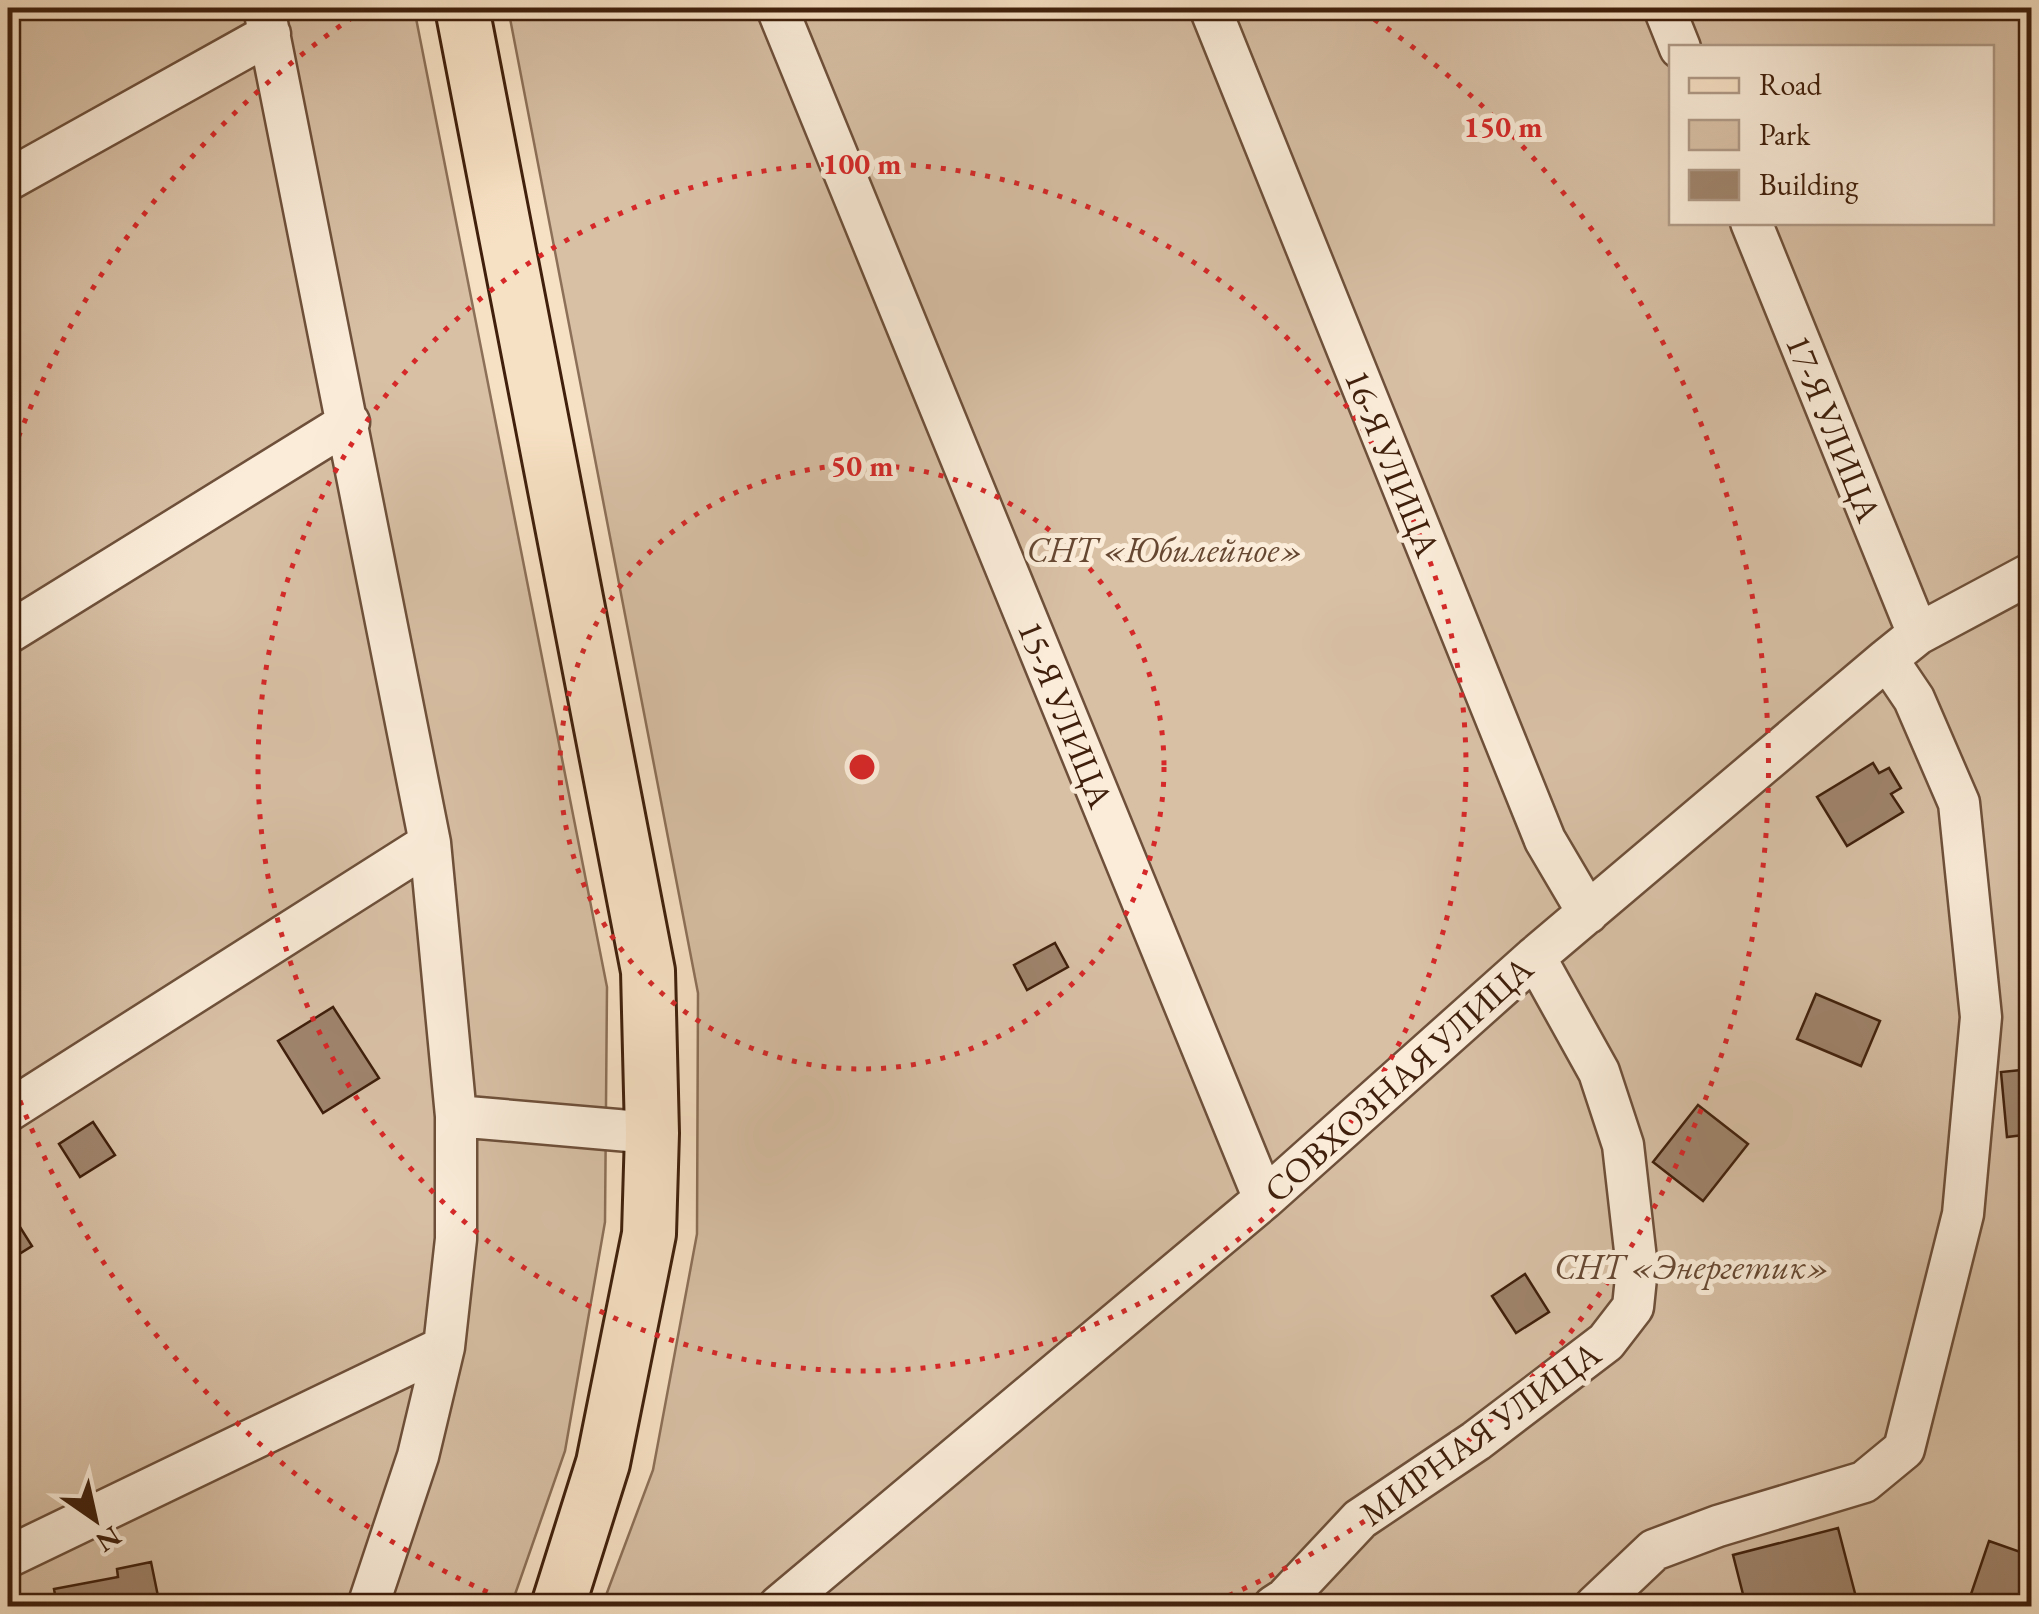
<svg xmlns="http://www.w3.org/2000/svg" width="2039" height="1614" font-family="'EB Garamond',serif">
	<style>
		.green { fill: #d8c0a5; stroke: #8c7058; stroke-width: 2.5; fill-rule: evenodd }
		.building { fill: #9f846c; stroke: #40200c; stroke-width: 2.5 }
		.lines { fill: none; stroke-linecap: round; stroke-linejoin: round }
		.minor-casing { stroke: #6e503a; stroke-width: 45 }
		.major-casing { stroke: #40200c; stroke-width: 58 }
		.minor { stroke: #faecd9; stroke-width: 40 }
		.major { stroke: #f7e1c4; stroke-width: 52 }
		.ring { fill: none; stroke: #d62828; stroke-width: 5; stroke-dasharray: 5 10 }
		.labels { text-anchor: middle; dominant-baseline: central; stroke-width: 10; stroke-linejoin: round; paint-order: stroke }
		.street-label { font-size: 35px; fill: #40200c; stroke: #faecd9 }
		.park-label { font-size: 35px; font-style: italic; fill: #664832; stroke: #faecd9 }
		.centre { fill: #d62828; stroke: #faecd9; stroke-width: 5 }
		.ring-label { font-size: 30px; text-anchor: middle; font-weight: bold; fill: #d62828; stroke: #faecd9; stroke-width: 10; stroke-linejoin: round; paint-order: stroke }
	</style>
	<rect width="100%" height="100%" fill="#f7e1c4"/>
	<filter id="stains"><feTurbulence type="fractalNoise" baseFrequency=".002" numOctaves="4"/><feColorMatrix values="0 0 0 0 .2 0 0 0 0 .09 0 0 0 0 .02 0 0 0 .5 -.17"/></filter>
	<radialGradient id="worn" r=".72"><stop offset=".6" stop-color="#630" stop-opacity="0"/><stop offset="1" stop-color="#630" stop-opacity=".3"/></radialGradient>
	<path class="green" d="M8,8H414L607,987L605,1222L565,1451L511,1606H8Z
		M508,8H2031V1606H602L653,1470L697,1234L698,993ZM1672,48H1992V222H1672Z"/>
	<path class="building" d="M1873,763L1879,773L1889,768L1901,788L1891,794L1903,812L1847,846L1817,797Z
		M1055,943L1068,967L1027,990L1014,965Z
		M1816,994L1880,1021L1861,1066L1797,1039Z
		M333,1007L379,1078L323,1113L278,1041Z
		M2032,1069V1134L2007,1137L2001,1072Z
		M1698,1105L1748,1144L1703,1201L1653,1162Z
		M93,1122L115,1155L80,1177L59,1144Z
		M8,1208L32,1246L8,1261Z
		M1525,1274L1549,1312L1516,1333L1492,1296Z
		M1838,1528L1857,1601L1837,1606H1746L1733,1555Z
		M1989,1541L2032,1556L2029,1606H1988L1969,1600Z
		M151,1562L160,1606H57L54,1589L118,1577L117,1569Z"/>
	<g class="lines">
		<defs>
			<path id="minor" d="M264,8L430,843L456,1116V1239L444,1347L418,1456L368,1606
				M777,8L1264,1199
				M1210,8L1545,840L1588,913
				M1664,8L1680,48
				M8,180L270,34
				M1751,222L1918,634
				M8,633L349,422
				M8,1111L430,843
				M456,1116L652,1133
				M8,1557L444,1347
				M779,1606L1264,1199L1535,957L1887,659L1918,634L2032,573
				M1274,1606L1285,1599L1360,1519L1476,1441L1606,1342L1633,1307L1637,1268L1623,1145L1599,1072L1535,957
				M1595,1606L1654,1550L1718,1526L1864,1482L1904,1449L1963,1214L1981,1017L1959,803L1914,699L1887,659"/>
			<path id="major" d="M462,8L648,971L652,1133L649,1234L603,1463L558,1606"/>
		</defs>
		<use href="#minor" class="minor-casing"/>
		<use href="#major" class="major-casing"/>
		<use href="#minor" class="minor"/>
		<use href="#major" class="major"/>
	</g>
	<g class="ring">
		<circle cx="862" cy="767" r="302"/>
		<circle cx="862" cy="767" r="604"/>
		<path d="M515 1604A906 906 0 0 1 8 1069M8 465A906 906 0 0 1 362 11M1362 11A906 906 0 0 1 1209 1604"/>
	</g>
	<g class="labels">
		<g class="street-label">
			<text transform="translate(1834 428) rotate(68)">17-Я УЛИЦА</text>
			<text transform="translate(1393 463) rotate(68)">16-Я УЛИЦА</text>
			<text transform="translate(1066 714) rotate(68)">15-Я УЛИЦА</text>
			<text transform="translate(1398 1079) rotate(-42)">СОВХОЗНАЯ УЛИЦА</text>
			<text transform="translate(1480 1433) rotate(-36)">МИРНАЯ УЛИЦА</text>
		</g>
		<g class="park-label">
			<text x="1165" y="549">СНТ «Юбилейное»</text>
			<text x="1692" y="1266">СНТ «Энергетик»</text>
		</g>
	</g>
	<circle cx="862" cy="767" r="15" class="centre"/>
	<g class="ring-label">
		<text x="1503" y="137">150 m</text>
		<text x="862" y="174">100 m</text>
		<text x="862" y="476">50 m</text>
	</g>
	<rect width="2039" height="1614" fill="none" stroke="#f7e1c4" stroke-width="40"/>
	<rect x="10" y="10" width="2019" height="1594" fill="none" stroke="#40200c" stroke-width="5"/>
	<rect x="20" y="20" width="1999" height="1574" fill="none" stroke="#40200c" stroke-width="2.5"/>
	<rect x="1669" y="45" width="325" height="180" fill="#faecd9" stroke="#b09a87" stroke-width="2.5"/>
	<rect x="1689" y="78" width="50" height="15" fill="#f7e1c4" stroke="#b09a87" stroke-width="2.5"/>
	<text x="1759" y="95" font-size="30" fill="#40200c">Road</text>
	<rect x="1689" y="120" width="50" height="30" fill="#d8c0a5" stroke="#b09a87" stroke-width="2.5"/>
	<text x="1759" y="145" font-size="30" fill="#40200c">Park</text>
	<rect x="1689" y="170" width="50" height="30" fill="#9f846c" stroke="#b09a87" stroke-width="2.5"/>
	<text x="1759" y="195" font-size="30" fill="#40200c">Building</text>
	<g transform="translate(95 1519) rotate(146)" stroke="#faecd9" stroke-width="8" paint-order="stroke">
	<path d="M0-8L18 38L0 25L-18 38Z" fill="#40200c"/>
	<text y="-15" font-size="28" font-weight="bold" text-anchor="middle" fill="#40200c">N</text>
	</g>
	<rect width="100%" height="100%" filter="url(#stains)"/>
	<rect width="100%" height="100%" fill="url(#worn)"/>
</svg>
